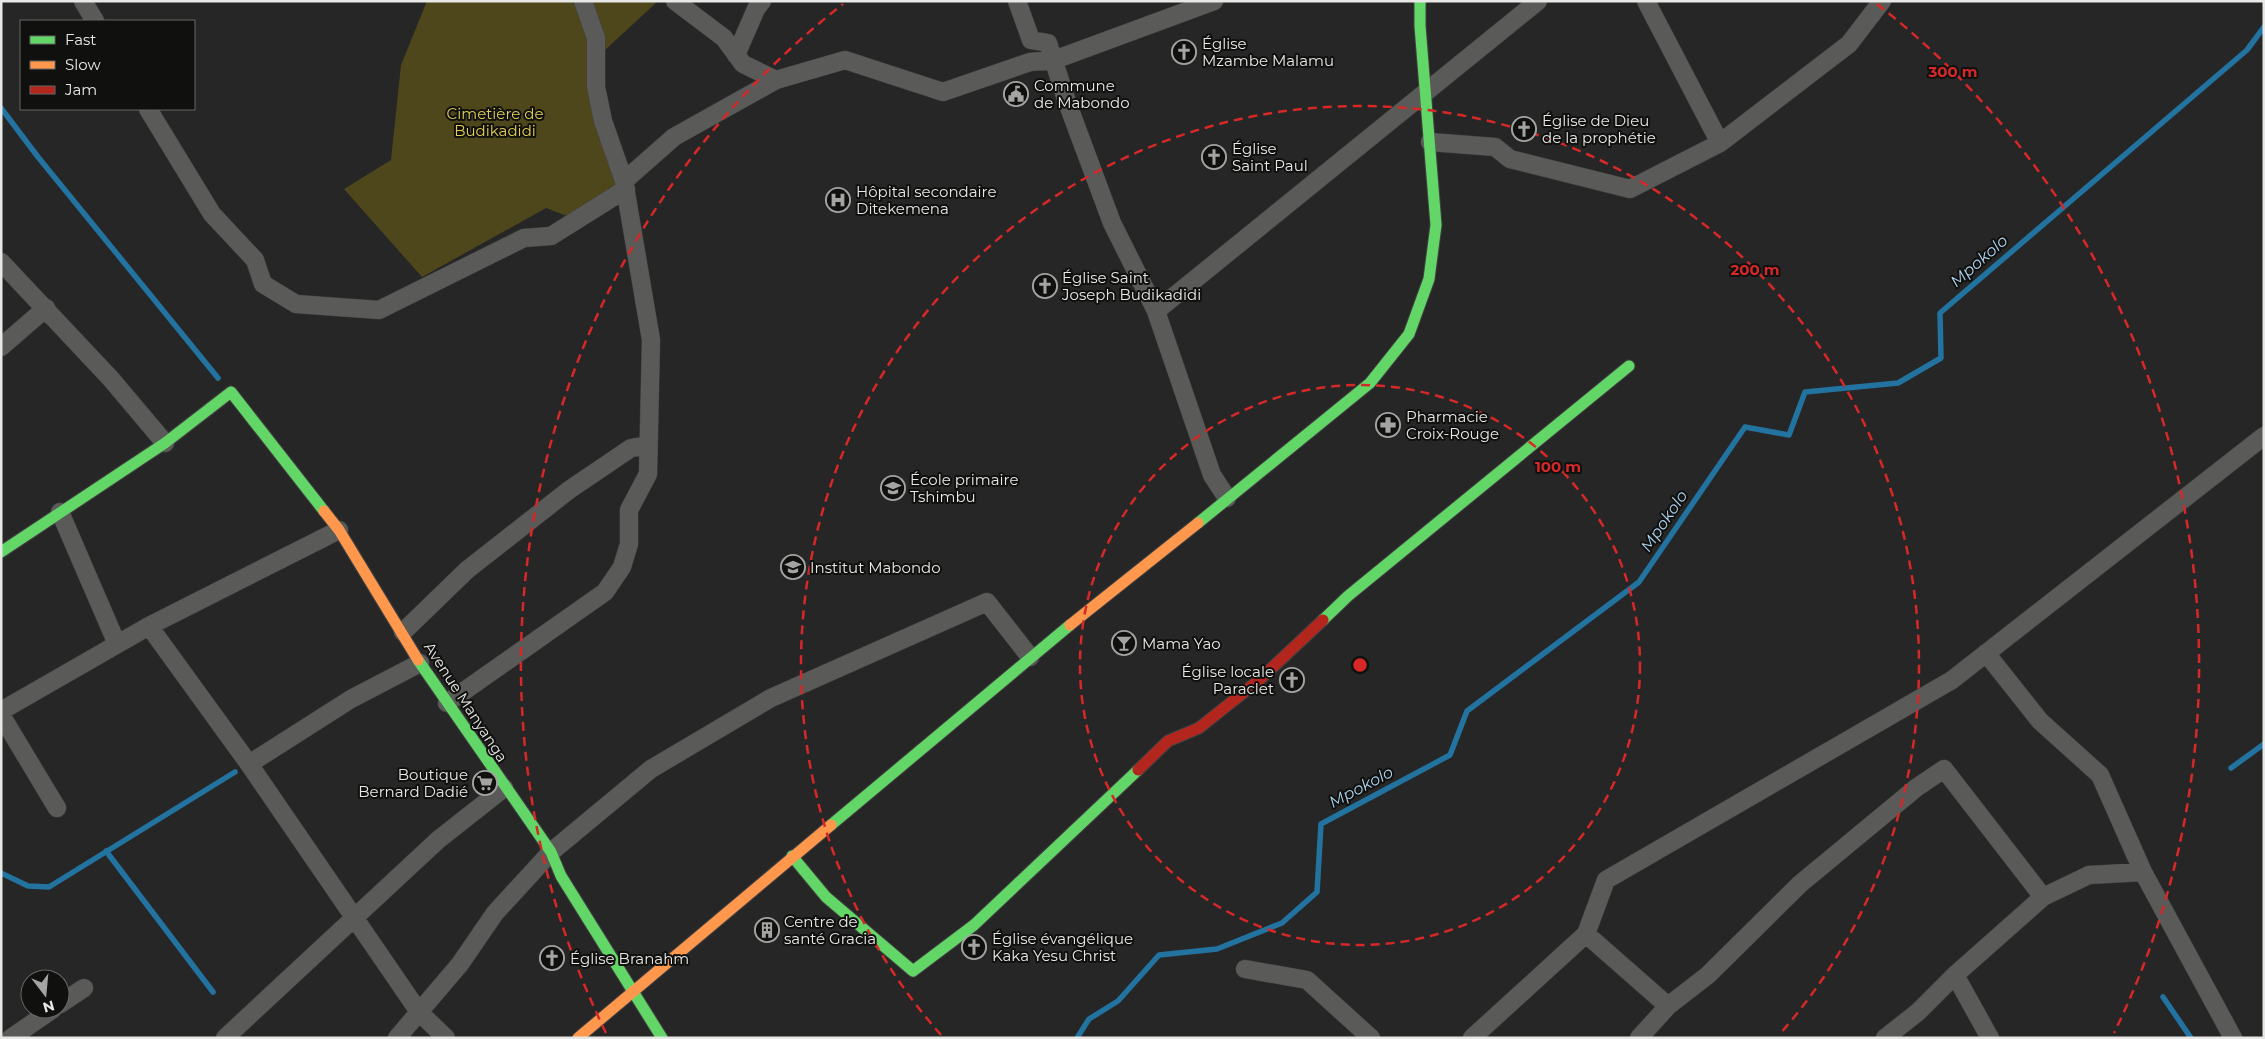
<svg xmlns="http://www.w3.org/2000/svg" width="2265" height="1039" font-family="Montserrat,sans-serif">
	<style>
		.green { fill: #4e471b }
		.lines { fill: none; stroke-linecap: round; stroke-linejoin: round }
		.stream { stroke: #2373a0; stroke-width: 5.5 }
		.street-casing { stroke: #424242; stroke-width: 19 }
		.fast-casing { stroke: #424242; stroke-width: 13 }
		.slow-casing { stroke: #424242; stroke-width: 13 }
		.jam-casing { stroke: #424242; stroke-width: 13 }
		.street { stroke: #5a5a58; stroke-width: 18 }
		.fast { stroke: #63d668; stroke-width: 11 }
		.slow { stroke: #ff974d; stroke-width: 11 }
		.jam { stroke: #b3261e; stroke-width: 11 }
		.ring { fill: none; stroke: #d62828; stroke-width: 2.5; stroke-dasharray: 9 6 }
		.labels { text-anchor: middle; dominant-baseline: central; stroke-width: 4; stroke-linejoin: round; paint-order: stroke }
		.poi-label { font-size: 15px; fill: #e8e8e7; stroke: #10100f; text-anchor: start }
		.park-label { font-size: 15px; fill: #e1ce56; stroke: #10100f }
		.street-label { font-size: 15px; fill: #e8e8e7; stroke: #10100f }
		.water-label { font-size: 16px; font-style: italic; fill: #add4ef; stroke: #10100f }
		.centre { fill: #d62828; stroke: #10100f; stroke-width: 2.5 }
		.ring-label { font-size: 15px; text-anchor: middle; font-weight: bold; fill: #d62828; stroke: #10100f; stroke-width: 4; stroke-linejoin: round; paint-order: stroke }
	</style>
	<rect width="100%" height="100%" fill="#262626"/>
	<path class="green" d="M427,1H658L591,63L592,94L616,187L567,216L546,208L422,277L344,189L391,160L401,65Z"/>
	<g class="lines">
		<path class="stream" d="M1,108L38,157L218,378
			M2231,768L2264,744
			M106,851L213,992
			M1,873L28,886L49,887L235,772
			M2163,997L2191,1038
			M1077,1038L1089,1019L1118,1001L1159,955L1217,949L1282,923L1317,892L1321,824L1450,755L1467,711L1639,582L1745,427L1789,435L1805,392L1898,383L1941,358L1940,313L2247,50L2264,27"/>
		<defs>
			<path id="street" d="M83,1L95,21
				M583,1L596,38V87L603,121L624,181
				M675,1L724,38L743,64L776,80L845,60L943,92L1030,62L1054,60L1214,1
				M1017,1L1031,40L1048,43L1067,102L1112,223L1156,311L1212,475L1227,498
				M1646,1L1720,143
				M736,55L756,9L762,1
				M148,109L212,214L255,260L263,284L296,304L379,310L524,238L551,236L626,189
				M1430,142L1495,147L1510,159L1630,189L1720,143L1849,44L1882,1
				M1,262L111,379L165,443
				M1156,311L1538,1
				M1,347L46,308
				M60,512L117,644
				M149,626L249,764L419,1012L446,1038
				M403,632L467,570L569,490L631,448L648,445
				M1986,653L2040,721L2100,775L2143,872L2233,1038
				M447,703L605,592L622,567L629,544V510L648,474L651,340L624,181L674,137L776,80
				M1,711L149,626L339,530
				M1,715L57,808
				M249,764L351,699L420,663
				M1586,934L1606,880L1952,680L2264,436
				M1245,969L1307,980L1371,1038
				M1955,975L1990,1038
				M60,1004L84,988
				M11,1038L53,1009
				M225,1038L438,840L504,788
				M397,1038L460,964L495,913L551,852L651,769L771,698L987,602L1030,657
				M1472,1038L1586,934L1668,1006
				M1639,1038L1668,1006L1708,975L1800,884L1916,788L1944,769L2043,897L2089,875L2143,872
				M1885,1038L1918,1012L1955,975L2043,897"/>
			<path id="fast" d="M1198,523L1370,383L1409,334L1429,279L1436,225L1420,26V1
				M1,552L165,443L231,392L324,511
				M1323,620L1348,596L1629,366
				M418,660L551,852L561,876L662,1038
				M831,825L1070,625
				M792,856L826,897L913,971L974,925L1138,770"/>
			<path id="slow" d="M324,511L339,530L418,660
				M1070,625L1198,523
				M578,1038L831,825"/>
			<path id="jam" d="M1138,770L1168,741L1199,728L1258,681L1323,620"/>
		</defs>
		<use href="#street" class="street-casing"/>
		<use href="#fast" class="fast-casing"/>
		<use href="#slow" class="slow-casing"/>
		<use href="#jam" class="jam-casing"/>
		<use href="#street" class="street"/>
		<use href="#fast" class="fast"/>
		<use href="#slow" class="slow"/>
		<use href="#jam" class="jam"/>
	</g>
	<g class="ring">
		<circle cx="1360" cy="665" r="280"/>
		<path d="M941 1035A559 559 0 1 1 1779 1035"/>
		<path d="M606 1033A839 839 0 0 1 843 4M1877 4A839 839 0 0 1 2114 1033"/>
	</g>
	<defs>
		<symbol id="church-ring" viewBox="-11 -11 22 22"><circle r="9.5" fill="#10100f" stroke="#a4a4a3" stroke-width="1.5"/><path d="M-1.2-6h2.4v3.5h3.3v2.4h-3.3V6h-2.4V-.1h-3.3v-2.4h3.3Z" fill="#a4a4a3"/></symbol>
		<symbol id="civic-ring" viewBox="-11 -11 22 22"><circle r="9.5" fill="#10100f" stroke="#a4a4a3" stroke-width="1.5"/><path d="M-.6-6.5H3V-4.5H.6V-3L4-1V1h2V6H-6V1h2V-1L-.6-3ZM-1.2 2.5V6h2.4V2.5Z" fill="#a4a4a3"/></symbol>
		<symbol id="hospital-ring" viewBox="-11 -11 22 22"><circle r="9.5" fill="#10100f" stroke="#a4a4a3" stroke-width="1.5"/><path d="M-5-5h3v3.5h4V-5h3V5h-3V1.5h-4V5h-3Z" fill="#a4a4a3"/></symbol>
		<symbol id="pharmacy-ring" viewBox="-11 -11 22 22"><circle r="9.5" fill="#10100f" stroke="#a4a4a3" stroke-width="1.5"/><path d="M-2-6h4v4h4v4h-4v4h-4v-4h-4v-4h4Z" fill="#a4a4a3"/></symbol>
		<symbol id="school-ring" viewBox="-11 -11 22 22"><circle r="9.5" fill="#10100f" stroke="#a4a4a3" stroke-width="1.5"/><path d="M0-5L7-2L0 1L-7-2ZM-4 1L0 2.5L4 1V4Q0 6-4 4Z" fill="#a4a4a3"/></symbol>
		<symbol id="bar-ring" viewBox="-11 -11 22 22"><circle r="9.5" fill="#10100f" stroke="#a4a4a3" stroke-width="1.5"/><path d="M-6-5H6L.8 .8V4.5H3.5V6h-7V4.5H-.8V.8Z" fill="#a4a4a3"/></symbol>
		<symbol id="supermarket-ring" viewBox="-11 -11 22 22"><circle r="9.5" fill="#10100f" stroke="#a4a4a3" stroke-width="1.5"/><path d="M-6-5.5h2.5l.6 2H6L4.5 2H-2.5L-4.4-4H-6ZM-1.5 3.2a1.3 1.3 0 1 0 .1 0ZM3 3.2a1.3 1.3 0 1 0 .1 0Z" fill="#a4a4a3"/></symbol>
		<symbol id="building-ring" viewBox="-11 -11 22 22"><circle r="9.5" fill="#10100f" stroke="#a4a4a3" stroke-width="1.5"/><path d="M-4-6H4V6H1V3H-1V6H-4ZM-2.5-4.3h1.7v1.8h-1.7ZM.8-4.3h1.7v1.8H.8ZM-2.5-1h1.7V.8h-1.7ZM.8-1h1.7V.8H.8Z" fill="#a4a4a3"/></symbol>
	</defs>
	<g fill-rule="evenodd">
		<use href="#church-ring" x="1170" y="38" width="28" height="28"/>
		<use href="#civic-ring" x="1002" y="80" width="28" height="28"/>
		<use href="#church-ring" x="1510" y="115" width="28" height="28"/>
		<use href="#church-ring" x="1200" y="143" width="28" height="28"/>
		<use href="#hospital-ring" x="824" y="186" width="28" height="28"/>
		<use href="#church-ring" x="1031" y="272" width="28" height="28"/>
		<use href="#pharmacy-ring" x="1374" y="411" width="28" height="28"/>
		<use href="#school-ring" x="879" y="474" width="28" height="28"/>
		<use href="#school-ring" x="779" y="553" width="28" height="28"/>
		<use href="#bar-ring" x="1110" y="629" width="28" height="28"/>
		<use href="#church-ring" x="1278" y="666" width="28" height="28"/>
		<use href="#supermarket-ring" x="471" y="769" width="28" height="28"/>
		<use href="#building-ring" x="753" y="916" width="28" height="28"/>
		<use href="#church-ring" x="960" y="933" width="28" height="28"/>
		<use href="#church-ring" x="538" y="944" width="28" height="28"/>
	</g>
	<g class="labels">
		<g class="poi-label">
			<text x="1202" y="43">Église<tspan x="1202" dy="17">Mzambe Malamu</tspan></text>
			<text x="1034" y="85">Commune<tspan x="1034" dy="17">de Mabondo</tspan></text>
			<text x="1542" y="120">Église de Dieu<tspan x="1542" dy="17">de la prophétie</tspan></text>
			<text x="1232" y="148">Église<tspan x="1232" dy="17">Saint Paul</tspan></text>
			<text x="856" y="191">Hôpital secondaire<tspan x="856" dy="17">Ditekemena</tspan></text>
			<text x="1062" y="277">Église Saint<tspan x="1062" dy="17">Joseph Budikadidi</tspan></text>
			<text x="1406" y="416">Pharmacie<tspan x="1406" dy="17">Croix-Rouge</tspan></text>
			<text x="910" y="479">École primaire<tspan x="910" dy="17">Tshimbu</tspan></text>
			<text x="810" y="567">Institut Mabondo</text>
			<text x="1142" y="643">Mama Yao</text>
			<text x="1274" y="671" text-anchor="end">Église locale<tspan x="1274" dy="17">Paraclet</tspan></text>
			<text x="468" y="774" text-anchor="end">Boutique<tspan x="468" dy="17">Bernard Dadié</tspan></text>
			<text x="784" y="921">Centre de<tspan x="784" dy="17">santé Gracia</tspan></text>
			<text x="992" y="938">Église évangélique<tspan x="992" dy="17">Kaka Yesu Christ</tspan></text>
			<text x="570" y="958">Église Branahm</text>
		</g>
		<g class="park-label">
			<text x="495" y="113">Cimetière de<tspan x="495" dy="17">Budikadidi</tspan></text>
		</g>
		<g class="street-label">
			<text transform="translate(466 702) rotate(57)">Avenue Manyanga</text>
		</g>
		<g class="water-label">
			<text transform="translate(1979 261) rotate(-41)">Mpokolo</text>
			<text transform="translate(1664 521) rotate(-56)">Mpokolo</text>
			<text transform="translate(1361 787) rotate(-28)">Mpokolo</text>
		</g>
	</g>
	<circle cx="1360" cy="665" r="8" class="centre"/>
	<g class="ring-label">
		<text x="1953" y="77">300 m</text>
		<text x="1755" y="275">200 m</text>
		<text x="1558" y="472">100 m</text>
	</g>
	<rect width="2265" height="1039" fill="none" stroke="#e8e8e7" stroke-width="5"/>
	<rect x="20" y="20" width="175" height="90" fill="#10100f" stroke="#666665"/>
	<rect x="30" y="36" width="25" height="8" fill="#63d668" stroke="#666665"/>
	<text x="65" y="45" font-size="15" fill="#e8e8e7">Fast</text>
	<rect x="30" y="61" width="25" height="8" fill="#ff974d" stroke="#666665"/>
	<text x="65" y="70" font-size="15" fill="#e8e8e7">Slow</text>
	<rect x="30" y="86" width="25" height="8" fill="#b3261e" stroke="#666665"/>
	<text x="65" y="95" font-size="15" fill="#e8e8e7">Jam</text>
	<g transform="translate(45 994) rotate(164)"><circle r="24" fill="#10100f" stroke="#666665"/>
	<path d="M0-4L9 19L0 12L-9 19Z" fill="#a4a4a3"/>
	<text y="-8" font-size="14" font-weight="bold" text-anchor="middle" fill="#e8e8e7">N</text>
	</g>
</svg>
